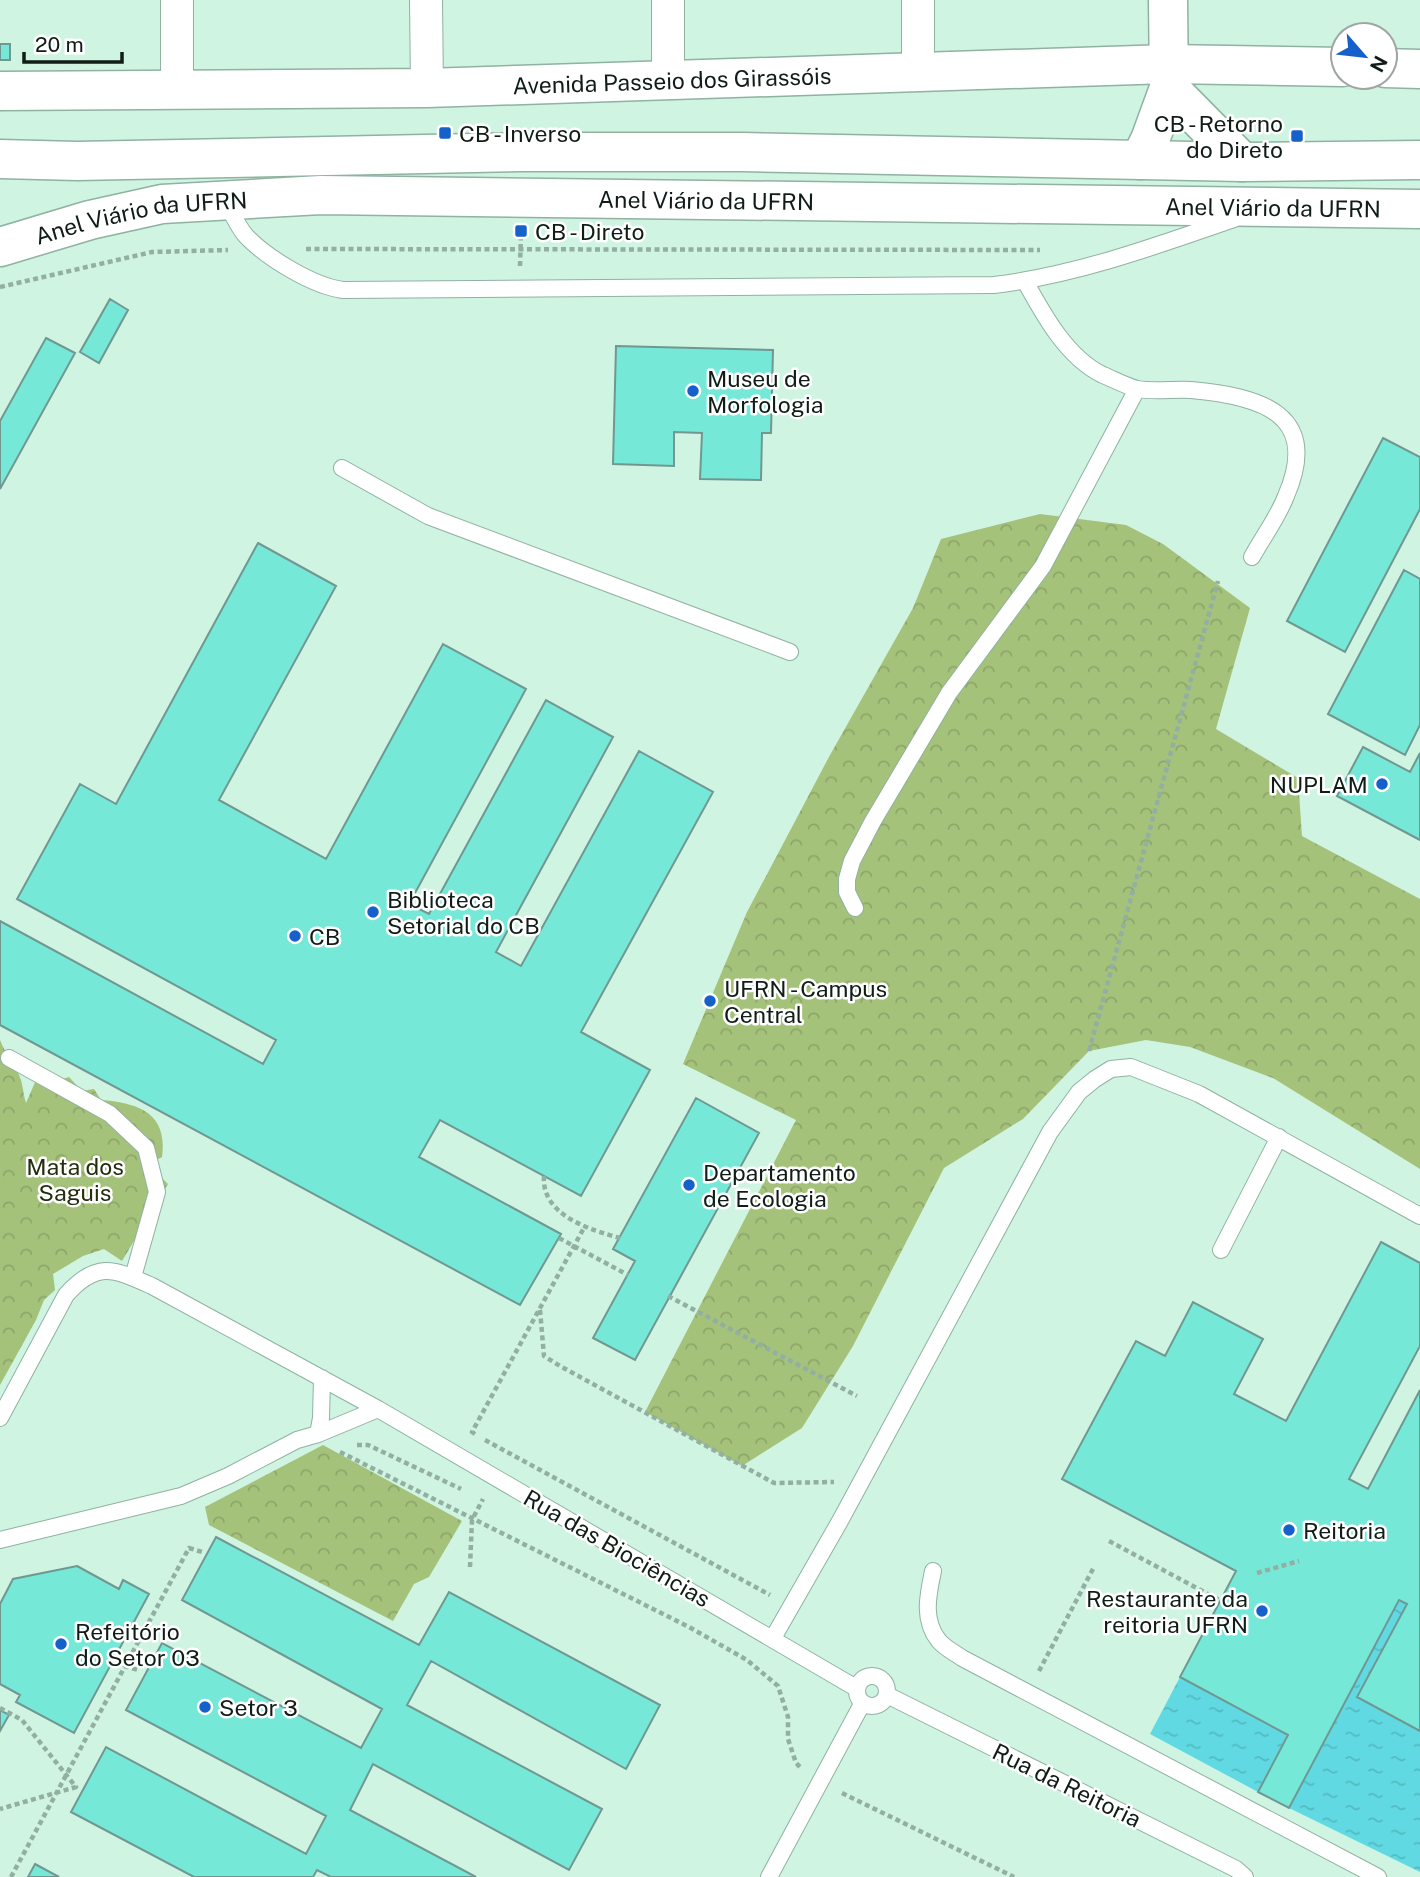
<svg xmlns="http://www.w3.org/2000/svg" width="1420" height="1877" font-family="'Public Sans',sans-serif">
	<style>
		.park { fill: url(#park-crowns) }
		.water { fill: url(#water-ripples) }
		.building { fill: #75e8d8; stroke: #709891; stroke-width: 2 }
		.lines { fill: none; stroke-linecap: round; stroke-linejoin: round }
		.lane-casing { stroke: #8fb2a1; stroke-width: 18 }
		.street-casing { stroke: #8fb2a1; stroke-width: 34 }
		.secondary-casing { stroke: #8fb2a1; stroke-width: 41 }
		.path { stroke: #92afa1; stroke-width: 4.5; stroke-dasharray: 5 3.5; stroke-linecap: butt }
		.lane { stroke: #fff; stroke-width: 16 }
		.street { stroke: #fff; stroke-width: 32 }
		.secondary { stroke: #fff; stroke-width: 38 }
		.poi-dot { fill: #1560cb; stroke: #fff; stroke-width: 2.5 }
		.labels { text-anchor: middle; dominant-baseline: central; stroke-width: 5; stroke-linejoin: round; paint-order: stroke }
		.street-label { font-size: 23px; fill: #101d17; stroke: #fff }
		.poi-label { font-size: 23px; fill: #101d17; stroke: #fff; text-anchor: start }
		.park-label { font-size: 23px; fill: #222e0d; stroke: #fff }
	</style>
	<defs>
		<pattern id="park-crowns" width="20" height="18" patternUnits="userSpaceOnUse" patternTransform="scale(1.75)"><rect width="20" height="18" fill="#a5c27b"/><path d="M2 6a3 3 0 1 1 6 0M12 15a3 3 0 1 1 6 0" fill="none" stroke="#8da66a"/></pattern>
		<pattern id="water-ripples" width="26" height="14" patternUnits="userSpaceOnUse" patternTransform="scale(1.75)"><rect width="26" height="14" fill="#61d9e2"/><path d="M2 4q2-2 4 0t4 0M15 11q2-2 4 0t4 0" fill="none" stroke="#53bac1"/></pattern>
	</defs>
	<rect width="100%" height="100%" fill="#cff4e2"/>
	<path class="park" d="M1040,514L1126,525L1163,544L1250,608L1216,729L1298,778L1302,836L1420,899V1169L1273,1078L1190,1047L1146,1040L1089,1051L1023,1119L944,1168L853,1346L802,1428L742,1466L645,1412L796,1120L683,1064L747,912L830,755L913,608L941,539Z
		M0,1040C5,1053 13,1063 19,1075C23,1083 23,1094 26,1103L36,1080L56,1081L69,1077L82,1091L94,1089L101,1100C139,1103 168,1113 162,1157L153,1162L157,1173L168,1184L122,1261L104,1249L83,1256L53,1274L55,1290L44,1300L36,1320L0,1385Z
		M323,1445L462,1521L429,1577L414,1584L393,1621L209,1525L205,1507Z"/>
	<path class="water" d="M1399,1600L1407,1604L1357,1697L1420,1731V1872L1289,1808Z
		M1180,1677L1288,1735L1258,1792L1150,1734Z"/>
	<path class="building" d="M0,44H10V60H0Z
		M110,299L128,310L99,363L80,352Z
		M46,338L75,353L0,489V421Z
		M616,346L773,350L771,433H762L761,480L700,479L702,433L674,432V466L613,464Z
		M1383,438L1420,457V509L1345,652L1287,621Z
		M258,543L336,586L219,800L326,859L443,644L526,689L409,904L429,914L546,700L613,737L496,952L521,966L639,751L713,792L581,1032L650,1070L581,1196L440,1120L419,1157L561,1234L520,1305L0,1025V921L263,1064L276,1040L17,899L80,784L116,804Z
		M1404,570L1420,579V725L1405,755L1328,714Z
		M1363,747L1410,772L1420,753V840L1337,796Z
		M696,1098L759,1133L635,1360L593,1338L635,1261L613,1249Z
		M1381,1242L1420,1263V1346L1349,1479L1368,1489L1420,1390V1731L1357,1697L1407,1604L1399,1600L1289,1808L1258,1792L1288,1735L1180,1677L1236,1571L1062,1479L1136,1341L1165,1356L1193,1302L1263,1339L1234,1394L1286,1421Z
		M216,1537L419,1645L449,1592L660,1705L626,1769L431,1661L407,1705L602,1809L569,1870L373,1764L350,1810L476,1877H331L317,1870L313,1877H194L71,1812L106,1747L306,1854L326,1816L126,1710L162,1643L361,1748L382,1709L182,1600Z
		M77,1566L119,1589L123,1580L149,1594L74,1733L16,1702L20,1695L0,1684V1604L13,1579Z
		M0,1710L9,1715L0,1731Z
		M35,1864L59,1877H28Z"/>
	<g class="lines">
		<defs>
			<path id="lane" d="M226,202C232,213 238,227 246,236C267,258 313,286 343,290L994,285C1076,275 1156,246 1234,219
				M1025,281C1043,314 1067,358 1103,375C1113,379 1126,386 1137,389C1154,392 1174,389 1191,390C1259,396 1322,413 1286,496C1278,517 1263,537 1252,557
				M342,468L428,516L790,652
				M855,908L847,892V879L852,861L873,821L949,693L1043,566L1137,389
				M9,1058L110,1114L146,1148L157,1192L133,1277
				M1221,1250L1279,1137
				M0,1418L66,1295C97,1260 114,1269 152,1286L378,1409L856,1688
				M318,1434L321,1418L322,1378
				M0,1540L181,1496L228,1476L297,1440L318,1434L378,1409
				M933,1571C928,1595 922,1620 939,1641C945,1648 955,1653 962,1658L1378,1877
				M773,1638L840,1521L1050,1132L1079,1092L1095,1079L1111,1069L1131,1067L1199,1094L1420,1216
				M857 1691a15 15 0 1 1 30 0a15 15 0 1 1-30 0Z
				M887,1695L1236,1869L1245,1877
				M769,1877L862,1704"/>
			<path id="street" d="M177,0V90
				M426,0L427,88
				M668,0V81
				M918,0V72"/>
			<g id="secondary">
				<path d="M1385,68L1420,69"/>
				<path d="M1169,88L1242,162"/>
				<path id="s1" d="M0,91L427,88L1168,64L1343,67"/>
				<path d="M0,159L77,161L522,152H743L1242,162L1420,160"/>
				<path d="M1140,160L1150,140L1169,88L1168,0"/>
				<path id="s2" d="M0,247L90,220L162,204L321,195L1420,209"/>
			</g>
		</defs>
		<use href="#lane" class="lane-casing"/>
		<use href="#street" class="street-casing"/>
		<use href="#secondary" class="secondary-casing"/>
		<path class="path" d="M306,249L1040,250
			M520,266L521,233
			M0,287L152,252L228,250
			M1089,1051L1218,581
			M544,1176C541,1215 590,1230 620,1238
			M559,1238L628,1275
			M668,1296L857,1396
			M540,1310L544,1356L560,1366L774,1483L834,1482
			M475,1434L472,1432L585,1226
			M485,1440L770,1595
			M357,1445H368L461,1489
			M340,1452L689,1627L747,1660L778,1686L788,1717V1739L796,1763L802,1769
			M1109,1541L1221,1601
			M470,1567L472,1520L483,1499
			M1257,1573L1299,1561
			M124,1666L138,1670
			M1039,1671L1094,1567
			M0,1708L22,1720L76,1787L0,1809
			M842,1793L1014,1877
			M11,1877L189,1548L202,1552"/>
		<use href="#lane" class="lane"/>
		<use href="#street" class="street"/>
		<use href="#secondary" class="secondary"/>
	</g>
	<g class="poi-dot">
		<rect x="438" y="126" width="14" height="14" rx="3.5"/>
		<rect x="1290" y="129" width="14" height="14" rx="3.5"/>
		<rect x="514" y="224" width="14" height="14" rx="3.5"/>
		<circle cx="693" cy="391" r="7"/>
		<circle cx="1382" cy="784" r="7"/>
		<circle cx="373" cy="912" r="7"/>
		<circle cx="295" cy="936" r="7"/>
		<circle cx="710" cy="1001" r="7"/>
		<circle cx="689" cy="1185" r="7"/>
		<circle cx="1289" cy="1530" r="7"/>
		<circle cx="1262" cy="1611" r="7"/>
		<circle cx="61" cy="1644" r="7"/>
		<circle cx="205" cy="1707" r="7"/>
	</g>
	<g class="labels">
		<g class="street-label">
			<text stroke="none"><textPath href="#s1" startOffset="672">Avenida Passeio dos Girassóis</textPath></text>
			<text stroke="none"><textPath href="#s2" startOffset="712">Anel Viário da UFRN</textPath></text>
			<text stroke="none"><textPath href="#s2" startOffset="1279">Anel Viário da UFRN</textPath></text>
			<text stroke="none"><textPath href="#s2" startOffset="145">Anel Viário da UFRN</textPath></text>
			<text transform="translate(617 1548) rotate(30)">Rua das Biociências</text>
			<text transform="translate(1067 1785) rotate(26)">Rua da Reitoria</text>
		</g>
		<g class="poi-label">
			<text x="1283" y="123" text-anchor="end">CB - Retorno<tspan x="1283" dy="26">do Direto</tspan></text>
			<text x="459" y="133">CB - Inverso</text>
			<text x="535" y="231">CB - Direto</text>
			<text x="707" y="378">Museu de<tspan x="707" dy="26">Morfologia</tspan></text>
			<text x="1368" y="784" text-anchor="end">NUPLAM</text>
			<text x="387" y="899">Biblioteca<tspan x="387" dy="26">Setorial do CB</tspan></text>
			<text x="309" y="936">CB</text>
			<text x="724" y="988">UFRN - Campus<tspan x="724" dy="26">Central</tspan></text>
			<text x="703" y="1172">Departamento<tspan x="703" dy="26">de Ecologia</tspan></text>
			<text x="1303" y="1530">Reitoria</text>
			<text x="1248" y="1598" text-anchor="end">Restaurante da<tspan x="1248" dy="26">reitoria UFRN</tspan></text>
			<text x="75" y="1631">Refeitório<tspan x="75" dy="26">do Setor 03</tspan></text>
			<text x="219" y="1707">Setor 3</text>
		</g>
		<g class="park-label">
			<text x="75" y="1166">Mata dos<tspan x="75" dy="26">Saguis</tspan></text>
		</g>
	</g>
	<g transform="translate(1364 56) rotate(118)"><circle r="33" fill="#ffffff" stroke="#9fa5a2" stroke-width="2"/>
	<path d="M0-5L12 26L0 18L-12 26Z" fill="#1560cb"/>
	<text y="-10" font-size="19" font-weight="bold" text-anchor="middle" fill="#101d17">N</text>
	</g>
	<path d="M24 52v10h98v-10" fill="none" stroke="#101d17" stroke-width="3.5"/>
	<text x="35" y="52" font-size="21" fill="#101d17" stroke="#ffffff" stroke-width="5" paint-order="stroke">20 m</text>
</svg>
